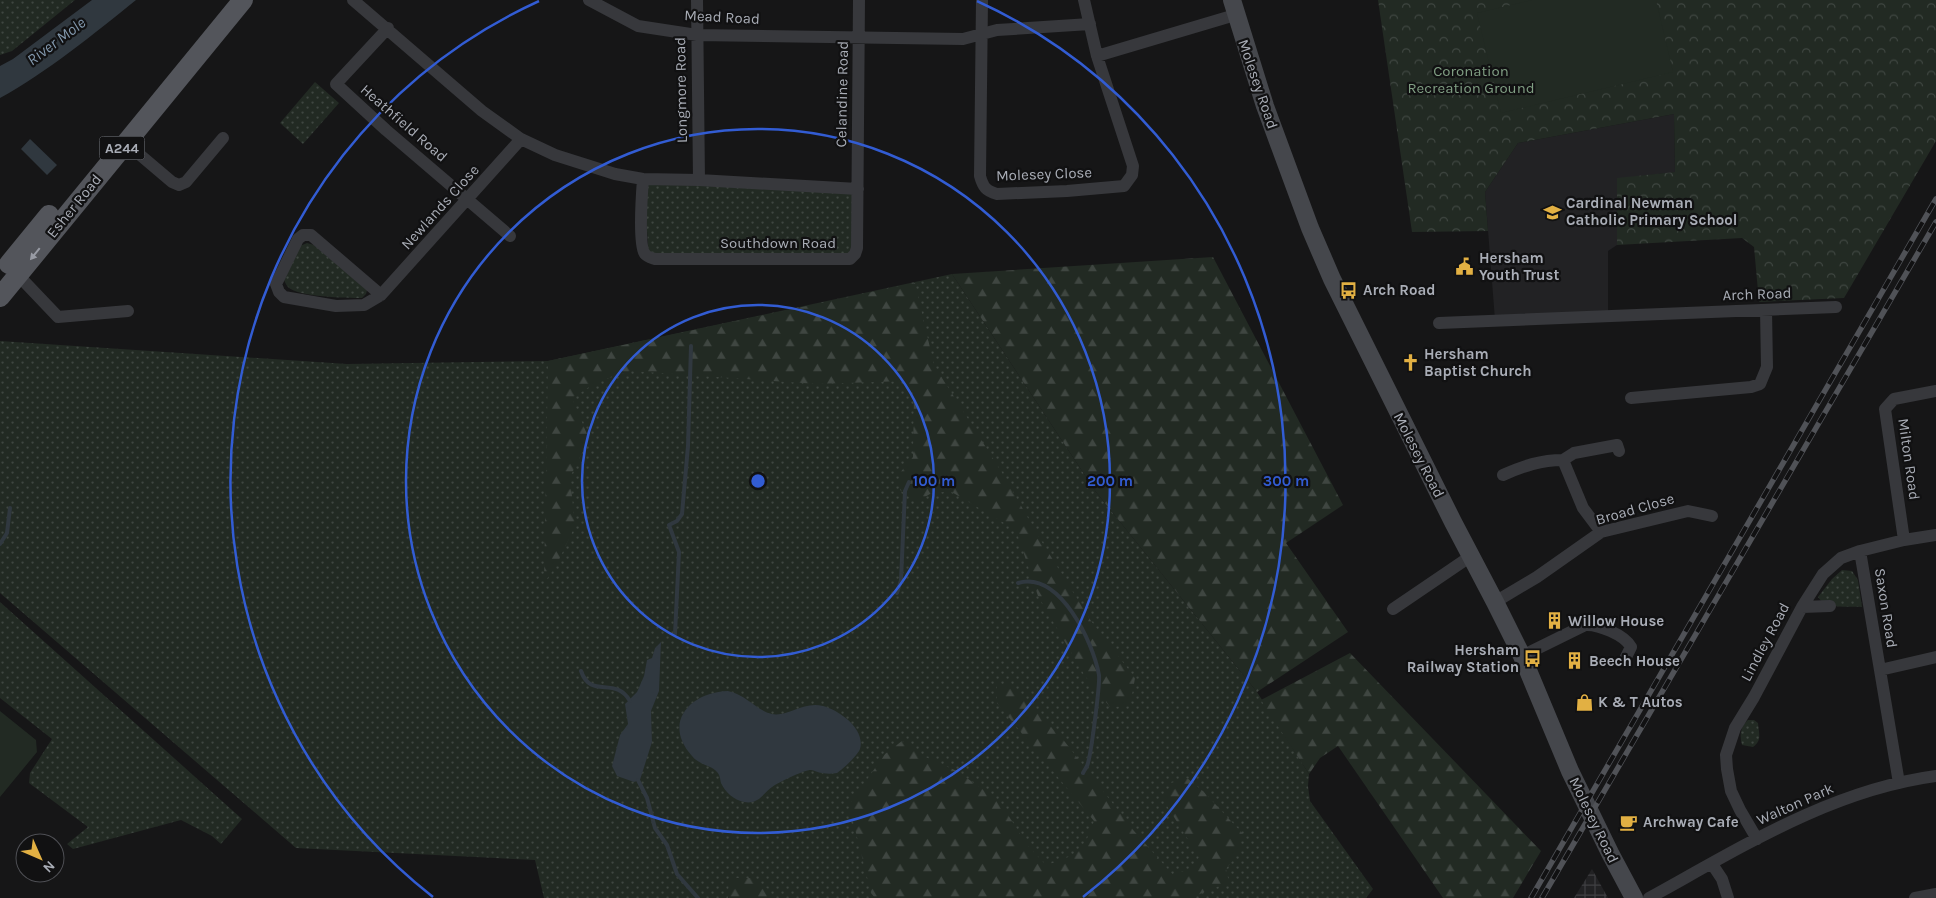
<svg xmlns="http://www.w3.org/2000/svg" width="1936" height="898" font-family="Karla,sans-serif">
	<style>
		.built { fill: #222224 }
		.industrial { fill: url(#industrial-grid) }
		.grass { fill: url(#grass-dots) }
		.forest { fill: url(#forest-firs) }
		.park { fill: url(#park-crowns) }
		.garden { fill: #222a23 }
		.water { fill: #30383f }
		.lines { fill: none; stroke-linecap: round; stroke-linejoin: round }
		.stream { stroke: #30383f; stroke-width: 4 }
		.street { stroke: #37383c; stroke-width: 12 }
		.secondary { stroke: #45474c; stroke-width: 18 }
		.primary { stroke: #53555b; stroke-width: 20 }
		.rail-casing { stroke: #505257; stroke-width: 5.5 }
		.rail { stroke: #111112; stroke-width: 4; stroke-dasharray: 11; stroke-linecap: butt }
		.oneway { fill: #989ba4 }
		.ring { fill: none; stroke: #325cd3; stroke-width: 2.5 }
		.labels { text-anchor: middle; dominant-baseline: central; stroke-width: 4.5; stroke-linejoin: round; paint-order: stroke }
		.shield { fill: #111112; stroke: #7b7e85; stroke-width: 1 }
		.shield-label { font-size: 14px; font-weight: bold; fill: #a9adb6 }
		.street-label { font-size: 15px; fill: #a9adb6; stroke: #111112 }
		.park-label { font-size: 15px; fill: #819f84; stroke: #111112 }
		.poi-label { font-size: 15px; font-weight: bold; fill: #a9adb6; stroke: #111112; text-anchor: start }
		.water-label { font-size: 16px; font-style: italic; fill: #8399ae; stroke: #111112 }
		.centre { fill: #325cd3; stroke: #111112; stroke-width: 2.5 }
		.ring-label { font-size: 15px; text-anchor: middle; font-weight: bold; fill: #325cd3; stroke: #111112; stroke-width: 4.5; stroke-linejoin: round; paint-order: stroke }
	</style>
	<defs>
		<pattern id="industrial-grid" width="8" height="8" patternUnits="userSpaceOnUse" patternTransform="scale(1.25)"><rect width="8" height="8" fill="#222224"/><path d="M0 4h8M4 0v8" fill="none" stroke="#3f3f42"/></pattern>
		<pattern id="grass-dots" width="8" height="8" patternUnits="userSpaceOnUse" patternTransform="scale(1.25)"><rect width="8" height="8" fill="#222a23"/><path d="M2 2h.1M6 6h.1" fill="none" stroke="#3f4641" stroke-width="1.8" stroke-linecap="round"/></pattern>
		<pattern id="forest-firs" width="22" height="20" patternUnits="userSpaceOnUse" patternTransform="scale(1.25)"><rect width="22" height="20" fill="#222a23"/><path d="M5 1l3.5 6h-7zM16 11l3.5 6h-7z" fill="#3f4641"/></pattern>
		<pattern id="park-crowns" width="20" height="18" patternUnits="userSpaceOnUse" patternTransform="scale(1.25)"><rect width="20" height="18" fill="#222a23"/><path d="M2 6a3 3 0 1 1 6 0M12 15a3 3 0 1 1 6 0" fill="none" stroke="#3f4641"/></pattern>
	</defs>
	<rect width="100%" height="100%" fill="#161617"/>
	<path class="built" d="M1674,114L1675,172L1617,179V245L1608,251V316L1495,320L1485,192L1518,143Z"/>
	<path class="industrial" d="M1592,869L1608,898H1574Z"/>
	<path class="grass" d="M0,0H75L12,51L0,55Z
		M315,82L339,103L303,144L280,123Z
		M643,179L858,189L855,254L649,257Z
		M307,243L314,245L367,290L366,294L362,298C348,298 297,297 288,287C286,285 285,282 284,280L300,246Z
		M952,274L1096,492L1257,692L1309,774L1308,786L1310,801L1373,889L1366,898H544L535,860L296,848L0,593V341L347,364L548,361Z
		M1842,570L1852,571L1858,580L1862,607C1848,606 1826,610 1818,597L1832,579Z
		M0,602L242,819L221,844L212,836L181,820L73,849L67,844L88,827L29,783L30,773L52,739L0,698Z
		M1748,720H1754L1758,723C1759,734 1762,741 1753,747L1742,745C1739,736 1741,725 1748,720Z"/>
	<path class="forest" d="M1213,257L1343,505L1286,543L1348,632L1257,692L1096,492L952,274Z
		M915,283L934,365L1004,476L1040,539L1091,621L1135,678L1130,706L1110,707L1085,676L1038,596L1016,530L950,491L930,494L916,502L900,490L899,474L913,457L914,395L904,381L817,384L631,371L597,382L572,398L589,439L570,477L575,526L556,566L544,583L548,361Z
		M1350,653L1541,851L1513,898H1443L1338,746L1320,758L1309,774L1261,700Z
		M997,684H1011L1065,742L1134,831L1173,875L1192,868L1199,857L1164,801L1171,783L1187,778L1204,792L1242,833L1240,851L1226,869L1229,882L1190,898H875L871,893L849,805L885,754L902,741L923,756L957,771L999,801L1028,846L1046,865C1075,857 1085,850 1094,821L997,703Z
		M729,878H752L771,891V898H728Z"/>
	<path class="park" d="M1378,0H1936V141L1844,298L1759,302L1754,247L1742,238L1617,245V178L1675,172L1674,114L1518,143L1485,192L1488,231L1412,232Z"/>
	<path class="garden" d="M1532,0H1656L1673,72L1501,113L1477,13Z
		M0,711L36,740L37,752L0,797Z"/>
	<path class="water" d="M92,0H136C95,33 46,73 0,98V66L13,59Z
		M30,139L57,165L47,175L21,149Z
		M661,642L659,691L651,711L652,742L640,780L634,782L617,776L612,766L620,735L628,724L625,704L637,692L644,676L647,660L652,658L655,648Z
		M728,691C747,695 757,711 772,714C788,717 803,701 823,706C839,710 866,729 860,749C858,755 843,769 837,773C832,774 827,774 822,773C818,773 814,770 811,770C804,770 782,781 775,785C764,791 760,805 744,802C734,800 725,792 721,783C720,779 720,775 717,772C711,765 699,765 692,756C662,723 690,692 728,691Z"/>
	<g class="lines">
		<path class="stream" d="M0,544L7,533L10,508
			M1018,583C1060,571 1093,642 1099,675C1100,684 1091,757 1087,766C1086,768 1084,771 1083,773
			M897,593L901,580L905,491L909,482
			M675,634L679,552L669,525L677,521L682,514L688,446L691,346
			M581,671C591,700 615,675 630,701
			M638,780L647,798L655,828L667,845L677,874L698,898"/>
		<path class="street" d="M353,0L482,111L521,139L555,155L615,174L643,179L699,180L858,189
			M589,0L638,26L697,35L963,39L997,30L1090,24
			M697,0L699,180
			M982,0L980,176C983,187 986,191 997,194L1067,191L1124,186L1132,175L1133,166L1097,56L1084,0
			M388,28L336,84L386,130L510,236
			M1097,56L1235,15
			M126,143L172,182L179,185L186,182L223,138
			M643,179C642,192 638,246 645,254C647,257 652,258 655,259H850L855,254L857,248L859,0
			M18,275L58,317L128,311
			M381,295L311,235H303L298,239L276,284L279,292L284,297L336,306L364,305L381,295L521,139
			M1439,323L1836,307
			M1631,398L1751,387L1760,384L1767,367L1766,310
			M1503,475C1523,466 1541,460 1563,460
			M1601,532L1583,508L1563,460L1574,453L1617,445L1619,451
			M1904,540L1885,409L1894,399L1936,391
			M1860,551L1899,783
			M1495,602L1537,577L1601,532L1688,511L1712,516
			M1802,607L1830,606
			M1393,609L1471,556
			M1522,656L1585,625C1598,624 1625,635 1631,647L1624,661
			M1880,670L1936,657
			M1757,839L1740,810L1731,791L1727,769L1726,755L1735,728L1754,697L1802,607L1823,574L1841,558L1860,551L1904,540L1936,535
			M1712,864L1722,879L1728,898
			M1649,898C1740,848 1831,790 1936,776
			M1915,898L1936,894"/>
		<path class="secondary" d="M1232,0L1265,106L1310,228L1332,279L1453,522L1495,602L1522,656L1570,771L1610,853L1634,898"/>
		<path class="primary" d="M9,264L49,215
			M0,297L243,0"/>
		<defs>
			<path id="rail" d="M1531,898L1936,199
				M1542,898L1936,222"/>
		</defs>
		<use href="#rail" class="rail-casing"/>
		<use href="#rail" class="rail"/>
	</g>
	<defs><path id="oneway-solid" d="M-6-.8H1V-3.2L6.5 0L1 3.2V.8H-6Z" transform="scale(1.25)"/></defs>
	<use class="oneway" href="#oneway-solid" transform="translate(35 254) rotate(129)"/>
	<g class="ring">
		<circle cx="758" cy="481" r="176"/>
		<circle cx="758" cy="481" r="352"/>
		<path d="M433 897A528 528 0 0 1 539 1M977 1A528 528 0 0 1 1083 897"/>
	</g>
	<defs>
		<symbol id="school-bare" viewBox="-9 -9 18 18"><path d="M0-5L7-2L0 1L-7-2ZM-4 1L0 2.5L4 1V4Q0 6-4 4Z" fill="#e2b043" stroke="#111112" stroke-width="2.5" paint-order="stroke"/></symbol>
		<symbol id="civic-bare" viewBox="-9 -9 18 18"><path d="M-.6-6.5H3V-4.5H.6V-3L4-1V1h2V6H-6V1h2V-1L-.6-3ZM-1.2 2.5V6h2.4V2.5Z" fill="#e2b043" stroke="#111112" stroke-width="2.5" paint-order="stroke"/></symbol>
		<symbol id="bus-bare" viewBox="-9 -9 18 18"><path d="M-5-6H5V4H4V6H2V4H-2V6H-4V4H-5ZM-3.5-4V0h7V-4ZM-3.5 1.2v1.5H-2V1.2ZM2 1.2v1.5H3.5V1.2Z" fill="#e2b043" stroke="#111112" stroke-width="2.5" paint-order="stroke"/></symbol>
		<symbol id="church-bare" viewBox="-9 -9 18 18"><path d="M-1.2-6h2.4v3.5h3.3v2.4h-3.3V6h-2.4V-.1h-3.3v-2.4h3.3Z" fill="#e2b043" stroke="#111112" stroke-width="2.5" paint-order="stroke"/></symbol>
		<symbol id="building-bare" viewBox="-9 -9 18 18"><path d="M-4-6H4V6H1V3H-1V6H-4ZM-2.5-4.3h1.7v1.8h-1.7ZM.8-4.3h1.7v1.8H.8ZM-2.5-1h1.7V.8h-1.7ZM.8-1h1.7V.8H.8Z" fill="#e2b043" stroke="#111112" stroke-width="2.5" paint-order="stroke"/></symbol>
		<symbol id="shop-bare" viewBox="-9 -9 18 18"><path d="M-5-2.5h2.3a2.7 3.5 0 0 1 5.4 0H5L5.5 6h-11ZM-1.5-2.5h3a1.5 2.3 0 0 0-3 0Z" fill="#e2b043" stroke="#111112" stroke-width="2.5" paint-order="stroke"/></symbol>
		<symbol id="cafe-bare" viewBox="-9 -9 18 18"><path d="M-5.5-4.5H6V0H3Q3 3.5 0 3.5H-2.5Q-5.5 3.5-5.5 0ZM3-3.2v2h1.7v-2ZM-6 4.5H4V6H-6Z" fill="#e2b043" stroke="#111112" stroke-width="2.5" paint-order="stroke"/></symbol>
	</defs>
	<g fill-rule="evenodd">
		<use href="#school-bare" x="1540" y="200" width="25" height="25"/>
		<use href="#civic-bare" x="1452" y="254" width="25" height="25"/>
		<use href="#bus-bare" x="1336" y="278" width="25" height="25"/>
		<use href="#church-bare" x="1398" y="350" width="25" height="25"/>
		<use href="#building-bare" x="1542" y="608" width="25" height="25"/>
		<use href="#bus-bare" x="1520" y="646" width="25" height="25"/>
		<use href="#building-bare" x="1562" y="648" width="25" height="25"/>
		<use href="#shop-bare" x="1572" y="690" width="25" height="25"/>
		<use href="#cafe-bare" x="1616" y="810" width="25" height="25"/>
	</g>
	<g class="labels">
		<rect class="shield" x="99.5" y="136.5" width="45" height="23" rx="4"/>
		<g class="shield-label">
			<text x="122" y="148">A244</text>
		</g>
		<g class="street-label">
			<text transform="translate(722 17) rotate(3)">Mead Road</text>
			<text transform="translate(1258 84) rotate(71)">Molesey Road</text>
			<text transform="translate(681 90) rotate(-91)">Longmore Road</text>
			<text transform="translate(842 94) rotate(-89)">Celandine Road</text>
			<text transform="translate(404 123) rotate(41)">Heathfield Road</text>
			<text transform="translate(1044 174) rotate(-2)">Molesey Close</text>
			<text transform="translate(74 206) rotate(-51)">Esher Road</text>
			<text transform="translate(440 207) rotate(-48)">Newlands Close</text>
			<text x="778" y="243">Southdown Road</text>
			<text transform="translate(1757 294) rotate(-2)">Arch Road</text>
			<text transform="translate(1419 455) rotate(63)">Molesey Road</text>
			<text transform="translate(1909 459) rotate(82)">Milton Road</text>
			<text transform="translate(1635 509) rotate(-16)">Broad Close</text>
			<text transform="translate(1886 608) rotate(81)">Saxon Road</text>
			<text transform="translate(1765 642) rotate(-62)">Lindley Road</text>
			<text transform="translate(1795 804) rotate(-24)">Walton Park</text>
			<text transform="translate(1594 820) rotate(64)">Molesey Road</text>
		</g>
		<g class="park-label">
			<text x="1471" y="71">Coronation<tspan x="1471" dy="17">Recreation Ground</tspan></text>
		</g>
		<g class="poi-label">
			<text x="1566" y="203">Cardinal Newman<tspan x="1566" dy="17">Catholic Primary School</tspan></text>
			<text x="1479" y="258">Hersham<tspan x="1479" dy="17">Youth Trust</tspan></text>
			<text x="1363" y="290">Arch Road</text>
			<text x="1424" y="354">Hersham<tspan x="1424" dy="17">Baptist Church</tspan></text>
			<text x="1568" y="621">Willow House</text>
			<text x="1519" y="650" text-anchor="end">Hersham<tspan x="1519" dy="17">Railway Station</tspan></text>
			<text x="1589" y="661">Beech House</text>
			<text x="1598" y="702">K &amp; T Autos</text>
			<text x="1643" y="822">Archway Cafe</text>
		</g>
		<g class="water-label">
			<text transform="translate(56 41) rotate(-37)">River Mole</text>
		</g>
	</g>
	<circle cx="758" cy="481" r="8" class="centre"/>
	<g class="ring-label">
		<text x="934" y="486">100 m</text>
		<text x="1110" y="486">200 m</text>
		<text x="1286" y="486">300 m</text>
	</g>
	<g transform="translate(40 858) rotate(135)"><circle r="24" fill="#111112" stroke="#4e4f54"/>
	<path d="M0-4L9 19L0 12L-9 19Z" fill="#e2b043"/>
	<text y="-8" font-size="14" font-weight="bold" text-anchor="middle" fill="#a9adb6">N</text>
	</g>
</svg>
